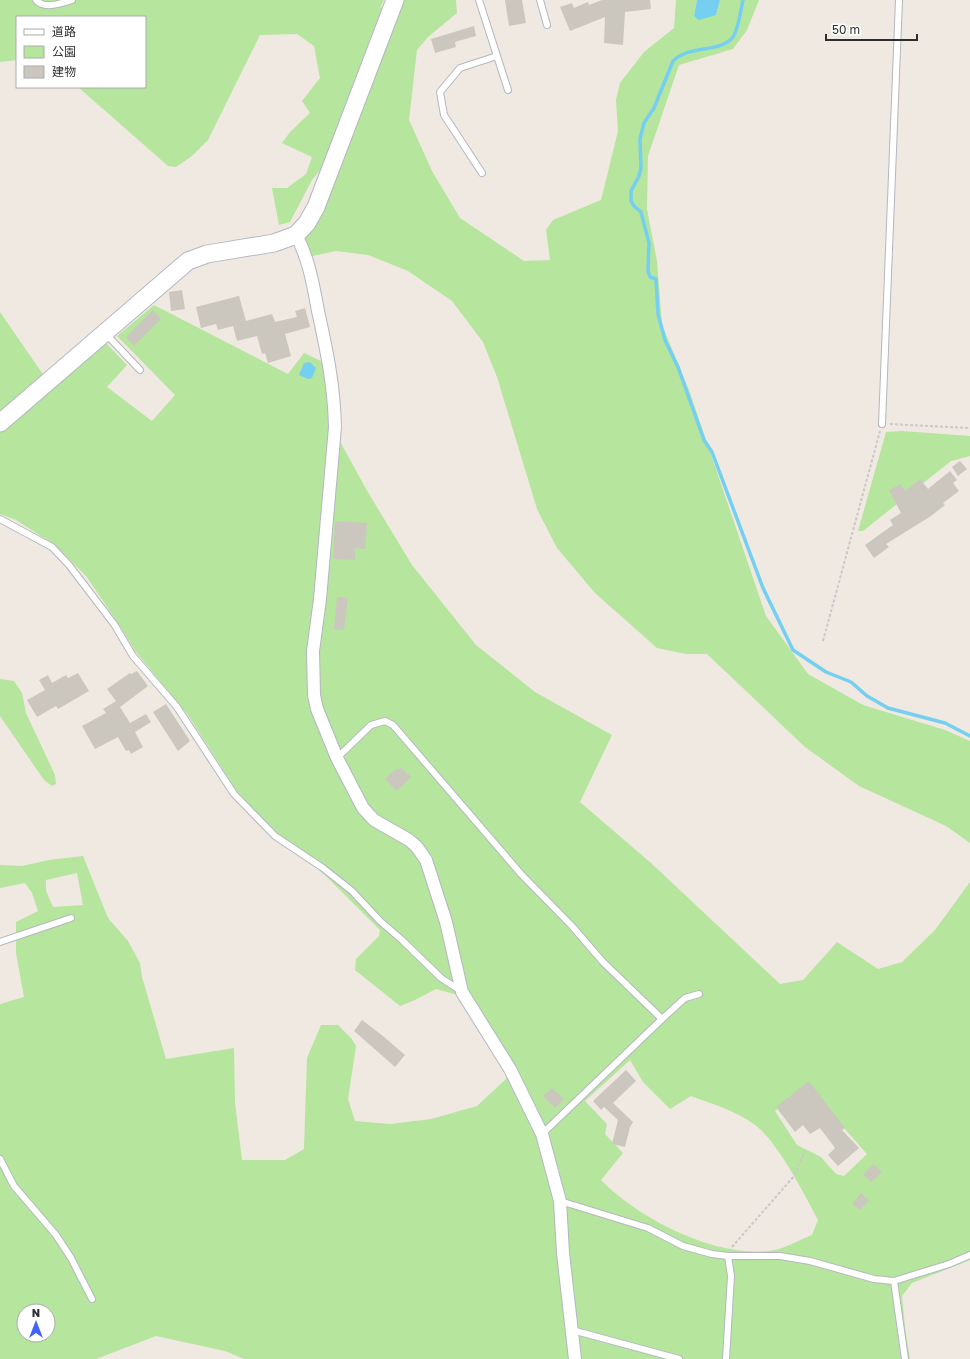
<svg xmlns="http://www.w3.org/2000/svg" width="970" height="1359" font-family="'Golos Text','Noto Sans JP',sans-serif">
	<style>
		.green { fill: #b6e59e; fill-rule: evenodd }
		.water { fill: #75cff0 }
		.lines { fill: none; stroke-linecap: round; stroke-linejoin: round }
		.stream { stroke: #75cff0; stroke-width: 3.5 }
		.building { fill: #cbc7bf }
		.lane-casing { stroke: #b4b7c1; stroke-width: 8 }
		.street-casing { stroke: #b4b7c1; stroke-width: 14 }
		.secondary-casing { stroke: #b4b7c1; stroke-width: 19 }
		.path { stroke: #c9c9c9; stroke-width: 2; stroke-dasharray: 3 2; stroke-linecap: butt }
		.lane { stroke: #fff; stroke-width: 6 }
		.street { stroke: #fff; stroke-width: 12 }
		.secondary { stroke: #fff; stroke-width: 17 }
	</style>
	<rect width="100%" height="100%" fill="#efe9e1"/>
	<path class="green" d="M0,0H384L380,8L402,0H456L457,13L428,37L417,50L409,120L432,171L460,218L524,261L550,260L546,230L553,220L601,200L618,131L616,100L620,83L644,52L674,28L676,0H697L694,16L716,15L720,0H759L747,30L733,49L679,65L648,156L647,209L657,261L662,325L689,390L766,616L808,674L863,705L945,730L970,741V843L946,826L859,786L805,747L707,654H686L657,648L595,593L557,548L537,509L497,377L483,342L452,301L408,271L368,255L336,251L312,256L303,235L326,163L312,180L290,222L279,225L272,188H287L306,174L312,157L282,143L290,132L310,113L302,101L320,78L314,46L297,34L260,35L208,140L192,156L176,167L168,166L78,87H145V17H17V60L0,62Z
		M154,305L288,374L304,353L321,361L328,388L331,425L366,489L412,565L476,645L535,692L612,735L580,802L651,863L780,984L803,980L837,942L878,969L902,962L935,930L970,882V1260L912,1283L902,1296L905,1327L910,1359H244L225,1351L156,1336L96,1359H0V1004L24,997L16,953V922L38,911L32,893L25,883L0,888V865L22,866L49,860L83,856L108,918L128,941L140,963L142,977L166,1059L234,1048L235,1103L242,1160H285L304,1149L307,1058L321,1025H338L351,1038L356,1046L348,1099L355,1121L390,1124L431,1119L477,1106L506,1079L508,1058L469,996L454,994L436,989L415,1000L400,1006L355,970L356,959L379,936L380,930L325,875L275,832L236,790L188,715L136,652L116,620L86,576L55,545L16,520L0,514V312L51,386L104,341L127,365L107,387L152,421L175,395L117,336ZM77,873L83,905L53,907L46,891V880ZM630,1060L643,1082L670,1109L691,1096C712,1104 737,1111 755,1125C777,1141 805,1195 818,1220L812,1235C801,1239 788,1247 775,1250C719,1260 640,1220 601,1180L623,1153L605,1134L607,1124L585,1101ZM807,1086L867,1154L844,1176L836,1174L821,1157L797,1145L775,1111ZM24,1311H48V1335H24Z
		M902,431L970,436V456L951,461L863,531H858L886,432Z
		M0,679L14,681L22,693L26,713L55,775L56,784L52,786L44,780L0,716Z"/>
	<path class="water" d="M697,0H720L716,15L699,20L694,16Z
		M310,362L316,368L312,378L308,379L299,375L304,363Z"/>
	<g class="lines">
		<path class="stream" d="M743,0C741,9 738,30 733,37C721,53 688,45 673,61L654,108L644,123L640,139L641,168L639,176L631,191V201L634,206L641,212L649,243L648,271L650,277L656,279L658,314L665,340L678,367L704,440L712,452L763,588L793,650L826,672L851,682L867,696L888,708L945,723L970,736"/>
	</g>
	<path class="building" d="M505,0H522L526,23L509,26Z
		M602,0H650L651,9L625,12L623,45L604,43L605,17L570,31L560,7L572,3L574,8L588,2L589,5Z
		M474,26L476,36L455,42L456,47L435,53L431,39Z
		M182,290L185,309L171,311L169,292Z
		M239,296L246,321L272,314L275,322L297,317L295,311L305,308L310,327L285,334L291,356L268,363L265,353L262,354L257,336L237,341L233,326L218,330L216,324L201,328L196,307Z
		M153,310L161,319L134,346L126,337Z
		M960,461L967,469L958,476L952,467Z
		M950,471L957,480L953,483L959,491L943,503L945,505L931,516L886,544L889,547L874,558L865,545L893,525L890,520L901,513L889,490L901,484L905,491L920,479L928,489Z
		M335,521L367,523L365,549L355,548V560L333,559Z
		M337,597L348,598L344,630L334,629Z
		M137,671L148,686L120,707L130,723L146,714L151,722L135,732L143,747L131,754L129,750L126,751L118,737L95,749L82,726L106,713L103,709L116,701L107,689L130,673L131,674Z
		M78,673L89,691L58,709L56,706L37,717L27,700L45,690L39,680L48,675L52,683L66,675L68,678Z
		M166,704L190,741L178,751L153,712Z
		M401,767L411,777L397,791L385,779L397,768L398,770Z
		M362,1020L383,1036L405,1055L395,1067L354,1031Z
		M626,1070L636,1081L613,1103L633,1122L630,1127L625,1147L612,1144L618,1120L604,1107L601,1110L593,1101Z
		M809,1081L845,1128L842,1130L859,1148L838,1166L828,1155L835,1148L820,1128L810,1134L803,1125L795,1132L776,1107Z
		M552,1088L564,1099L555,1108L543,1096Z
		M873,1164L882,1172L871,1182L863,1175Z
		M861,1193L869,1200L860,1210L852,1204Z"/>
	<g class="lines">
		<defs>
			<path id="lane" d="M36,0C44,10 62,3 72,0
				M479,0L508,90
				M540,0L547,25
				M482,173L444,115L440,92L460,68L497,56
				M106,334L140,370
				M882,424L899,0
				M0,519L52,547L69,565L114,624L133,656L177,707L234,794L275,836L323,868L352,891L380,921L402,940L441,978L461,991
				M337,758L371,725L385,721L393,725L521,874L571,925L603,962L662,1019L542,1134
				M0,942L71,918
				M662,1019L685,998L699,994
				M0,1159L14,1186L56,1235L71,1258L92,1299
				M560,1201L648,1228L683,1246L712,1254L728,1256H780L810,1261L874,1279L894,1281L949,1264L970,1255
				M894,1281L905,1359
				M572,1330L679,1359
				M726,1359L731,1276L728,1256"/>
			<path id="street" d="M296,235C309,259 313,284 318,311C327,352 334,385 335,427L320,599L313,651L314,695L317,709L337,758L363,808L374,820L409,840L417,847L426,860L446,922L462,992L510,1069L542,1134L560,1201L563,1253L575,1359"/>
			<path id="secondary" d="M0,423L188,261L207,254L274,243L296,235L307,223L316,207L395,0"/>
		</defs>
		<use href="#lane" class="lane-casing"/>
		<use href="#street" class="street-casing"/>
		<use href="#secondary" class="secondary-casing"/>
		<path class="path" d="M890,424L970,428
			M823,641L880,431
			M732,1247L795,1175L805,1151"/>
		<use href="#lane" class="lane"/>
		<use href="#street" class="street"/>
		<use href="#secondary" class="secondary"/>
	</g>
	<rect x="16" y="16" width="130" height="72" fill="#ffffff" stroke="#ababab"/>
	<rect x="24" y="29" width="20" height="6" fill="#ffffff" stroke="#ababab"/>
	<text x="52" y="36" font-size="12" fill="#2e2e2e">道路</text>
	<rect x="24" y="46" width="20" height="12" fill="#b6e59e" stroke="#ababab"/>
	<text x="52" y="56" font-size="12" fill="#2e2e2e">公園</text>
	<rect x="24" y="66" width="20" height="12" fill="#cbc7bf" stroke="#ababab"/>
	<text x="52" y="76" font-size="12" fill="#2e2e2e">建物</text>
	<g transform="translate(36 1323)"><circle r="19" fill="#ffffff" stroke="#ababab"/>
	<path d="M0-3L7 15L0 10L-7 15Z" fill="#4264fb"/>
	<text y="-6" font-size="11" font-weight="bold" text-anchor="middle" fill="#2e2e2e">N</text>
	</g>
	<path d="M826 34v6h91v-6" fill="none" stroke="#2e2e2e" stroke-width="2"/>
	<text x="832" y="34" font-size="12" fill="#2e2e2e" stroke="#ffffff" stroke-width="3" paint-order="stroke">50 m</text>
</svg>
